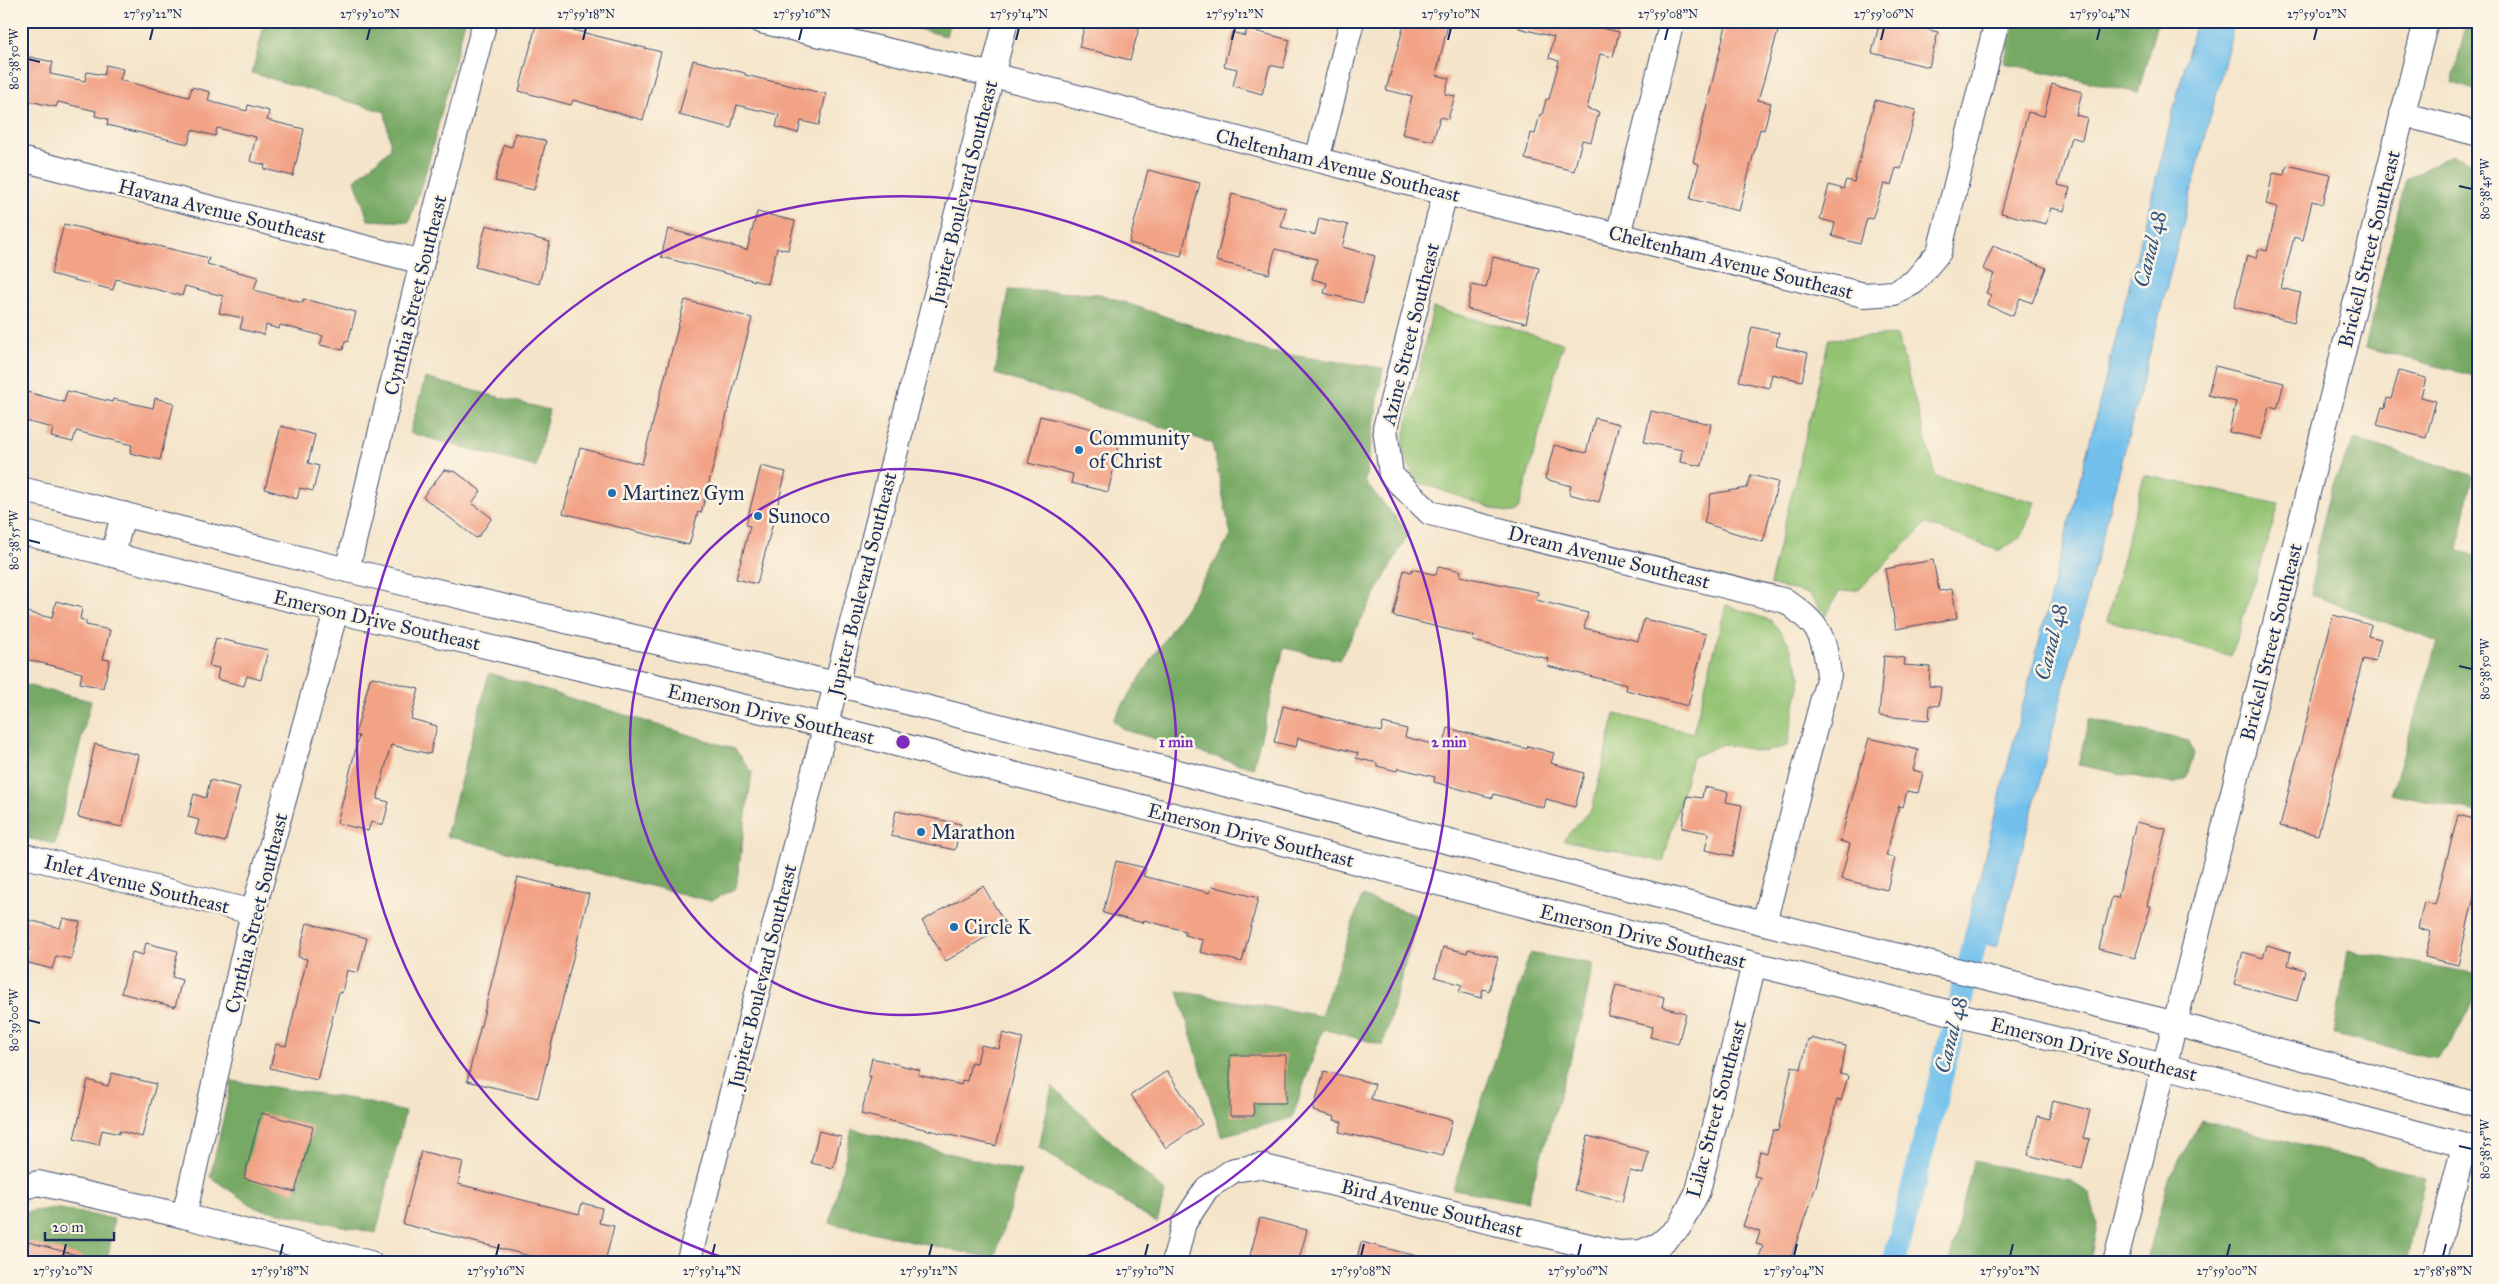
<svg xmlns="http://www.w3.org/2000/svg" width="2499" height="1284" font-family="'IM FELL Great Primer',serif">
	<style>
		.green { fill: #93c372; stroke: #577968 }
		.forest { fill: #76a964; stroke: #486c61 }
		.water { fill: #72c1ed; stroke: #4678a6 }
		.lines { fill: none; stroke-linecap: round; stroke-linejoin: round }
		.canal { stroke: #72c1ed; stroke-width: 24 }
		.building { fill: #f2a386 }
		.minor-casing { stroke: #3c4a6e; stroke-width: 26 }
		.minor { stroke: #fff; stroke-width: 24 }
		.ticks { fill: none; stroke: #1b2f5e; stroke-width: 2 }
		.ring { fill: none; stroke: #7b2cbf; stroke-width: 2.5 }
		.poi-dot { fill: #1f6fb2; stroke: #fcf5e5; stroke-width: 2 }
		.labels { text-anchor: middle; dominant-baseline: central; stroke-width: 5; stroke-linejoin: round; paint-order: stroke }
		.street-label { font-size: 20px; fill: #1b2f5e; stroke: #fcf5e5 }
		.poi-label { font-size: 20px; fill: #1b2f5e; stroke: #fcf5e5; text-anchor: start }
		.water-label { font-size: 21px; font-style: italic; fill: #315482; stroke: #fcf5e5 }
		.centre { fill: #7b2cbf; stroke: #fcf5e5; stroke-width: 2.5 }
		.ring-label { font-size: 15px; text-anchor: middle; font-weight: bold; fill: #7b2cbf; stroke: #fcf5e5; stroke-width: 5; stroke-linejoin: round; paint-order: stroke }
		.neatline { fill: none; stroke: #1b2f5e; stroke-width: 2 }
		.ticks-label { font-size: 12px; text-anchor: middle; fill: #1b2f5e }
	</style>
	<rect width="100%" height="100%" fill="#fcf5e5"/>
	<filter id="ink" filterUnits="userSpaceOnUse"><feTurbulence type="fractalNoise" baseFrequency=".02" numOctaves="2"/><feDisplacementMap in="SourceGraphic" scale="10" xChannelSelector="R" yChannelSelector="G"/><feConvolveMatrix kernelMatrix="1 2 1 2 8 2 1 2 1" color-interpolation-filters="sRGB"/></filter>
	<filter id="wash" filterUnits="userSpaceOnUse"><feTurbulence type="fractalNoise" baseFrequency=".0096" numOctaves="4" result="noise"/><feDisplacementMap in="SourceGraphic" scale="20" xChannelSelector="R" yChannelSelector="G"/><feGaussianBlur stdDeviation="1.12" result="paint"/><feColorMatrix in="noise" values="0 0 0 0 0 0 0 0 0 0 0 0 0 0 0 0 0 1.4 0 .05"/><feComposite in="paint" operator="in"/></filter>
	<g filter="url(#wash)">
		<rect width="100%" height="100%" fill="#f4e4c9"/>
		<path class="green" d="M1433,308L1563,343L1519,509L1514,513H1506L1415,481L1402,447Z
			M1897,335L1936,477L2035,502L2022,536L2000,551L1926,524L1858,590L1839,591L1826,616L1809,594L1770,584L1829,339Z
			M2144,475L2279,504L2231,656L2107,620Z
			M1726,605L1772,621L1788,642L1801,676L1787,746L1764,752L1723,744L1692,757L1663,862L1563,840L1592,808L1615,714L1693,733Z"/>
		<path class="forest" d="M265,21H465L427,168L409,222L368,220L355,180L391,148L385,112L252,73Z
			M887,21H950L946,36Z
			M2015,21H2149L2157,23L2138,93L2004,63Z
			M2467,21H2478V91L2452,83Z
			M2451,155L2478,166V377L2365,347L2406,179Z
			M1009,290L1100,294L1269,352L1383,368L1365,482L1409,533L1339,660L1284,648L1253,768L1125,730L1113,720L1231,536L1212,443L995,374Z
			M425,378L549,410L536,467L410,433Z
			M2354,439L2472,475L2458,550L2478,557V812L2391,794L2438,642L2312,595L2316,552L2332,486Z
			M489,673L735,749L752,772L736,888L711,901L446,836Z
			M21,684L91,701L55,844L21,837Z
			M2089,719L2189,741L2194,754L2186,779L2173,784L2078,765Z
			M1362,896L1418,916L1383,1045L1323,1029L1292,1118L1221,1136L1178,991L1321,1016Z
			M2348,951L2478,974C2478,1007 2456,1032 2438,1059L2334,1034Z
			M1530,953L1593,964L1580,1028L1527,1202L1453,1189Z
			M232,1081L354,1099L405,1112L376,1233L256,1208L210,1177Z
			M1052,1086L1165,1192L1157,1223L1039,1148Z
			M2202,1120L2426,1177L2406,1263H2146L2170,1176Z
			M852,1129L1021,1171L994,1259L830,1223Z
			M1973,1161L2069,1180L2090,1194L2097,1224L2090,1263H1949Z
			M54,1208L114,1219L107,1263H21V1213Z"/>
		<path class="water" d="M2196,21H2235L1997,947L1964,938Z"/>
		<g class="lines">
			<path class="canal" d="M1894,1263L1983,910"/>
		</g>
		<g id="blocks">
			<path class="building" d="M537,21L661,52L643,120L573,100L571,105L519,91Z
				M1086,21H1141L1130,60L1079,47Z
				M1405,21H1449L1436,75L1449,78L1445,94L1455,96L1448,119L1440,117L1433,141L1402,134L1412,96L1386,90Z
				M1520,21H1573L1619,32L1613,57L1600,54L1587,109L1599,112L1591,142L1582,140L1574,171L1525,159L1531,133L1535,134L1540,114L1542,115L1546,99H1549L1559,61L1549,58L1554,37L1519,28Z
				M1727,21H1781L1758,100L1771,103L1764,130L1760,129L1739,211L1690,199L1699,164L1693,162Z
				M1880,21H1931L1929,30L1938,32L1929,67L1872,53Z
				M1247,29L1290,40L1283,68L1270,65L1262,94L1233,86L1237,69L1224,66L1232,32L1245,36Z
				M21,55L53,62L50,74L85,81L87,72L104,75L106,65L123,69L120,80L189,97L192,87L210,92L208,101L247,111L248,105L269,111L267,120L304,129L293,176L264,169L265,165L250,161L256,137L217,128L215,136L192,130L188,144L107,125L108,119L95,116L96,111L58,102L56,107L21,99Z
				M693,60L745,73V75L826,94L819,125L801,121L798,133L776,127L779,115L737,105L731,128L679,115Z
				M2052,84L2082,92L2076,115L2087,118L2082,140L2071,137L2058,185L2070,188L2064,211L2051,208L2046,224L2001,213L2028,112L2044,116Z
				M1875,100L1916,110L1901,169L1896,168L1891,185L1884,184L1872,219L1867,218L1860,244L1832,236L1835,223L1820,219L1829,185L1843,189L1846,180L1854,182Z
				M515,133L546,141L534,190L495,181L504,145L512,147Z
				M2287,165L2330,175L2323,204L2312,201L2303,240L2294,237L2281,288L2301,293L2294,322L2234,307L2247,255L2256,258L2259,249L2267,251L2277,207L2266,204L2273,173L2284,175Z
				M1148,170L1200,183L1181,256L1129,243Z
				M1232,194L1286,208L1281,227L1315,235L1319,218L1348,225L1342,247L1375,256L1363,303L1324,293L1327,283L1312,279L1317,259L1275,249L1269,274L1216,261Z
				M757,212L795,221L788,250L777,248L768,284L661,257L668,229L747,250Z
				M64,224L209,258L207,264L258,277L254,290L303,303V299L356,312L348,342L345,341L343,350L320,345L323,336L280,325L279,329L266,325L264,335L240,329L243,318L219,313L223,296L185,286L182,296L116,279L113,290L51,274Z
				M486,225L550,242L539,284L475,267Z
				M1993,246L2046,268L2032,303L2020,298L2013,316L1987,305L1991,295L1986,293L1994,274L1983,269Z
				M1493,257L1539,268L1526,323L1467,309L1472,285L1486,288Z
				M685,300L752,318L701,513L698,512L689,545L563,513L580,448L642,464Z
				M1752,327L1779,333L1776,346L1808,353L1802,381L1772,374L1769,388L1739,381Z
				M2215,366L2284,383L2277,409L2269,407L2261,439L2229,432L2236,402L2208,395Z
				M2399,371L2426,378L2421,397L2436,401L2426,438L2377,425L2382,407L2385,408L2387,398L2391,399Z
				M67,391L112,402L113,399L153,408L155,398L174,403L160,460L130,453L132,445L76,431L73,442L51,437L53,428L21,420L27,392L64,402Z
				M1651,411L1711,424L1702,466L1680,462L1682,450L1644,442Z
				M1040,416L1121,436L1108,492L1071,483L1073,474L1028,463Z
				M1595,418L1619,424L1599,502L1569,494L1571,486L1545,479L1554,445L1586,453Z
				M281,426L315,435L308,463L319,466L313,491L300,488L297,499L265,489Z
				M761,466L786,472L757,584L736,579L750,526L746,525Z
				M444,470L456,472L481,491L472,503L492,518L479,536L476,538L423,497Z
				M1751,475L1778,482L1763,542L1704,523L1711,494L1747,488Z
				M1933,560L1939,591L1952,589L1957,618L1896,629L1885,569Z
				M1438,566L1461,571L1460,576L1538,592L1536,600L1588,613L1584,628L1638,641L1644,619L1706,634L1688,706L1626,690L1627,685L1547,666L1549,659L1473,641L1474,636L1393,616L1404,570L1411,572L1412,569L1436,575Z
				M56,601L82,608L80,619L86,621V625L110,630L103,659L110,660L103,688L80,683L82,673L21,658V611L52,618Z
				M2333,615L2371,625L2368,636L2381,639L2375,662L2363,659L2318,835L2280,826Z
				M216,638L268,650L261,680L247,676L244,686L217,679L219,668L209,666Z
				M1884,656L1905,658L1904,665L1930,667L1929,686L1941,687L1939,706L1930,705L1929,720L1879,716Z
				M373,677L419,689L411,719L437,726L430,754L391,745L377,799L389,802L383,825L371,822L368,831L337,823L359,736L355,735L370,679Z
				M1283,706L1381,732L1383,723L1407,729L1405,737L1443,747L1448,728L1527,749L1528,746L1554,753L1551,763L1584,773L1575,807L1546,799L1544,808L1494,794L1493,798L1445,785L1434,782L1435,777L1398,768L1397,771L1377,766V763L1356,758L1358,753L1298,738L1296,747L1274,742Z
				M1869,738L1918,750L1913,770L1923,773L1918,793L1907,791L1903,807L1899,806L1886,856L1895,858L1887,890L1841,879L1850,844L1840,841Z
				M95,744L139,755L122,827L78,817Z
				M210,780L240,787L225,842L195,834L199,820L188,817L194,794L206,798Z
				M1704,787L1728,792L1726,802L1742,805L1733,856L1705,850L1709,833L1682,828L1687,796L1702,798Z
				M896,811L961,824L955,850L891,836Z
				M2458,815L2478,820V879L2458,965L2425,957L2431,932L2418,928L2424,902L2435,905Z
				M2136,822L2166,829L2147,906H2151L2135,958L2099,949L2112,897L2118,898Z
				M1116,861L1146,868L1143,876L1210,893L1212,886L1258,898L1242,962L1200,952L1203,940L1185,935V931L1144,920L1143,923L1103,913Z
				M518,877L589,894L538,1098L467,1081Z
				M983,886L1006,925L946,961L922,921Z
				M21,918L60,928L63,918L80,922L71,959L56,956L52,969L25,962L29,949L21,948Z
				M307,923L367,938L358,973L347,970L342,993L339,992L317,1080L270,1068L276,1044L286,1046L307,959L298,957Z
				M146,943L178,951L172,977L182,980L175,1007L121,993L132,952L143,955Z
				M2267,945L2291,952L2288,965L2305,970L2297,1001L2234,984L2243,952L2263,958Z
				M1443,947L1467,953L1468,949L1498,957L1489,991L1483,989L1481,998L1459,992L1462,985L1435,977Z
				M1616,985L1664,997L1662,1007L1686,1013L1678,1044L1650,1037L1653,1027L1608,1016Z
				M1003,1033L1023,1038L996,1146L861,1114L871,1076H868L872,1058L920,1070L918,1075L961,1085L962,1080L967,1081L971,1062L977,1063L981,1045L999,1049Z
				M1811,1038L1846,1046L1840,1074L1848,1076L1841,1101L1837,1100L1816,1186L1789,1263H1757L1763,1246L1756,1244L1760,1232L1743,1226L1760,1177L1754,1176L1760,1151L1767,1153L1773,1130L1778,1131L1792,1066L1801,1069L1808,1039L1811,1040Z
				M1230,1055H1286V1103H1253L1254,1116H1230Z
				M1167,1071L1202,1124L1166,1148L1131,1095Z
				M1324,1071L1375,1084L1371,1099L1452,1120L1443,1156L1339,1132L1342,1122L1334,1120L1335,1117L1313,1111Z
				M112,1073L156,1084L142,1137L119,1131V1134L102,1130L99,1145L74,1139L88,1080L108,1086Z
				M2053,1101L2090,1110L2083,1138L2090,1139L2082,1169L2028,1155L2038,1116L2049,1119Z
				M261,1113L313,1127L295,1192L244,1178Z
				M819,1131L841,1137L833,1168L811,1163Z
				M1588,1136L1649,1152L1643,1174L1630,1171L1622,1202L1574,1190Z
				M421,1151L463,1162L458,1184L579,1214L582,1203L602,1208L599,1223L614,1226L605,1262L578,1255L576,1263H558L403,1224Z
				M1260,1218L1307,1230L1298,1263H1248Z
				M21,1240L84,1257L83,1263H21Z
				M1361,1242L1417,1256V1263H1356Z"/>
		</g>
	</g>
	<g filter="url(#ink)">
		<use href="#blocks" fill-opacity="0" stroke="#3c4a6e" stroke-width="1"/>
		<g class="lines">
			<defs>
				<path id="minor" d="M761,21L993,75L1445,193L1864,295L1894,293L1914,282L1939,252L1997,21
					M2402,114L2478,134
					M21,159L422,262
					M1317,160L1352,21
					M1445,193L1385,428L1391,475L1430,513L1786,601C1820,626 1824,634 1829,675L1764,923
					M1618,235L1672,21
					M21,489L347,570L836,684L1764,923L2176,1024L2478,1105
					M21,532L336,611L826,726L1754,964L2164,1066L2478,1149
					M113,555L123,514
					M347,570L422,262L485,21
					M21,855L253,912
					M21,1188L38,1183L184,1216L370,1263
					M184,1216L253,912L336,611
					M688,1263L1006,21
					M1174,1263L1184,1223L1207,1188L1234,1170L1260,1166L1618,1253L1641,1252L1660,1244L1679,1227L1698,1191L1754,964
					M2115,1263L2426,21
					M2434,1263L2464,1146"/>
			</defs>
			<use href="#minor" class="minor-casing"/>
			<use href="#minor" class="minor"/>
		</g>
	</g>
	<path class="ticks" d="M150,40L153,28M367,40L370,28M583,40L586,28M799,40L802,28M1016,40L1019,28M1232,40L1235,28M1448,40L1451,28M1665,40L1668,28M1881,40L1884,28M2097,40L2100,28M2314,40L2317,28M28,59L40,62M2459,186L2472,189M28,540L40,543M2459,666L2472,669M28,1020L40,1023M2459,1146L2472,1149M63,1256L66,1244M280,1256L283,1244M496,1256L499,1244M712,1256L715,1244M929,1256L932,1244M1145,1256L1148,1244M1361,1256L1364,1244M1578,1256L1581,1244M1794,1256L1797,1244M2010,1256L2013,1244M2227,1256L2230,1244M2443,1256L2446,1244"/>
	<g class="ring">
		<circle cx="903" cy="742" r="273"/>
		<path d="M739 1263A546 546 0 1 1 1067 1263"/>
	</g>
	<g class="poi-dot">
		<circle cx="1079" cy="450" r="5"/>
		<circle cx="612" cy="493" r="5"/>
		<circle cx="758" cy="516" r="5"/>
		<circle cx="921" cy="832" r="5"/>
		<circle cx="954" cy="927" r="5"/>
	</g>
	<g class="labels">
		<g class="street-label">
			<text transform="translate(1338 165) rotate(14)">Cheltenham Avenue Southeast</text>
			<text transform="translate(963 192) rotate(-76)">Jupiter Boulevard Southeast</text>
			<text transform="translate(222 211) rotate(14)">Havana Avenue Southeast</text>
			<text transform="translate(2369 249) rotate(-76)">Brickell Street Southeast</text>
			<text transform="translate(1731 262) rotate(14)">Cheltenham Avenue Southeast</text>
			<text transform="translate(415 295) rotate(-76)">Cynthia Street Southeast</text>
			<text transform="translate(1410 334) rotate(-76)">Azine Street Southeast</text>
			<text transform="translate(1609 557) rotate(14)">Dream Avenue Southeast</text>
			<text transform="translate(862 584) rotate(-76)">Jupiter Boulevard Southeast</text>
			<text transform="translate(377 620) rotate(13)">Emerson Drive Southeast</text>
			<text transform="translate(2271 642) rotate(-76)">Brickell Street Southeast</text>
			<text transform="translate(771 714) rotate(13)">Emerson Drive Southeast</text>
			<text transform="translate(1251 835) rotate(14)">Emerson Drive Southeast</text>
			<text transform="translate(137 884) rotate(14)">Inlet Avenue Southeast</text>
			<text transform="translate(256 913) rotate(-76)">Cynthia Street Southeast</text>
			<text transform="translate(1643 936) rotate(14)">Emerson Drive Southeast</text>
			<text transform="translate(762 976) rotate(-76)">Jupiter Boulevard Southeast</text>
			<text transform="translate(2094 1049) rotate(14)">Emerson Drive Southeast</text>
			<text transform="translate(1716 1109) rotate(-75)">Lilac Street Southeast</text>
			<text transform="translate(1432 1208) rotate(14)">Bird Avenue Southeast</text>
		</g>
		<g class="poi-label">
			<text x="1089" y="438">Community<tspan x="1089" dy="23">of Christ</tspan></text>
			<text x="622" y="493">Martinez Gym</text>
			<text x="768" y="516">Sunoco</text>
			<text x="931" y="832">Marathon</text>
			<text x="964" y="927">Circle K</text>
		</g>
		<g class="water-label">
			<text transform="translate(2150 249) rotate(-76)">Canal 48</text>
			<text transform="translate(2051 642) rotate(-76)">Canal 48</text>
			<text transform="translate(1951 1035) rotate(-76)">Canal 48</text>
		</g>
	</g>
	<circle cx="903" cy="742" r="8" class="centre"/>
	<g class="ring-label">
		<text x="1176" y="747">1 min</text>
		<text x="1449" y="747">2 min</text>
	</g>
	<rect width="2499" height="1284" fill="none" stroke="#fcf5e5" stroke-width="55"/>
	<path d="M45 1232v8h69v-8" fill="none" stroke="#1b2f5e" stroke-width="2.5"/>
	<text x="52" y="1232" font-size="15" fill="#1b2f5e" stroke="#fcf5e5" stroke-width="4" paint-order="stroke">20 m</text>
	<rect x="28" y="28" width="2444" height="1228" class="neatline"/>
	<g class="ticks-label">
		<text x="153" y="18">27°59'22"N</text>
		<text x="370" y="18">27°59'20"N</text>
		<text x="586" y="18">27°59'18"N</text>
		<text x="802" y="18">27°59'16"N</text>
		<text x="1019" y="18">27°59'14"N</text>
		<text x="1235" y="18">27°59'12"N</text>
		<text x="1451" y="18">27°59'10"N</text>
		<text x="1668" y="18">27°59'08"N</text>
		<text x="1884" y="18">27°59'06"N</text>
		<text x="2100" y="18">27°59'04"N</text>
		<text x="2317" y="18">27°59'02"N</text>
		<text transform="translate(14 59) rotate(-90)" y="4">80°38'50"W</text>
		<text transform="translate(2485 189) rotate(-90)" y="4">80°38'45"W</text>
		<text transform="translate(14 540) rotate(-90)" y="4">80°38'55"W</text>
		<text transform="translate(2485 669) rotate(-90)" y="4">80°38'50"W</text>
		<text transform="translate(14 1020) rotate(-90)" y="4">80°39'00"W</text>
		<text transform="translate(2485 1149) rotate(-90)" y="4">80°38'55"W</text>
		<text x="63" y="1275">27°59'20"N</text>
		<text x="280" y="1275">27°59'18"N</text>
		<text x="496" y="1275">27°59'16"N</text>
		<text x="712" y="1275">27°59'14"N</text>
		<text x="929" y="1275">27°59'12"N</text>
		<text x="1145" y="1275">27°59'10"N</text>
		<text x="1361" y="1275">27°59'08"N</text>
		<text x="1578" y="1275">27°59'06"N</text>
		<text x="1794" y="1275">27°59'04"N</text>
		<text x="2010" y="1275">27°59'02"N</text>
		<text x="2227" y="1275">27°59'00"N</text>
		<text x="2443" y="1275">27°58'58"N</text>
	</g>
</svg>
